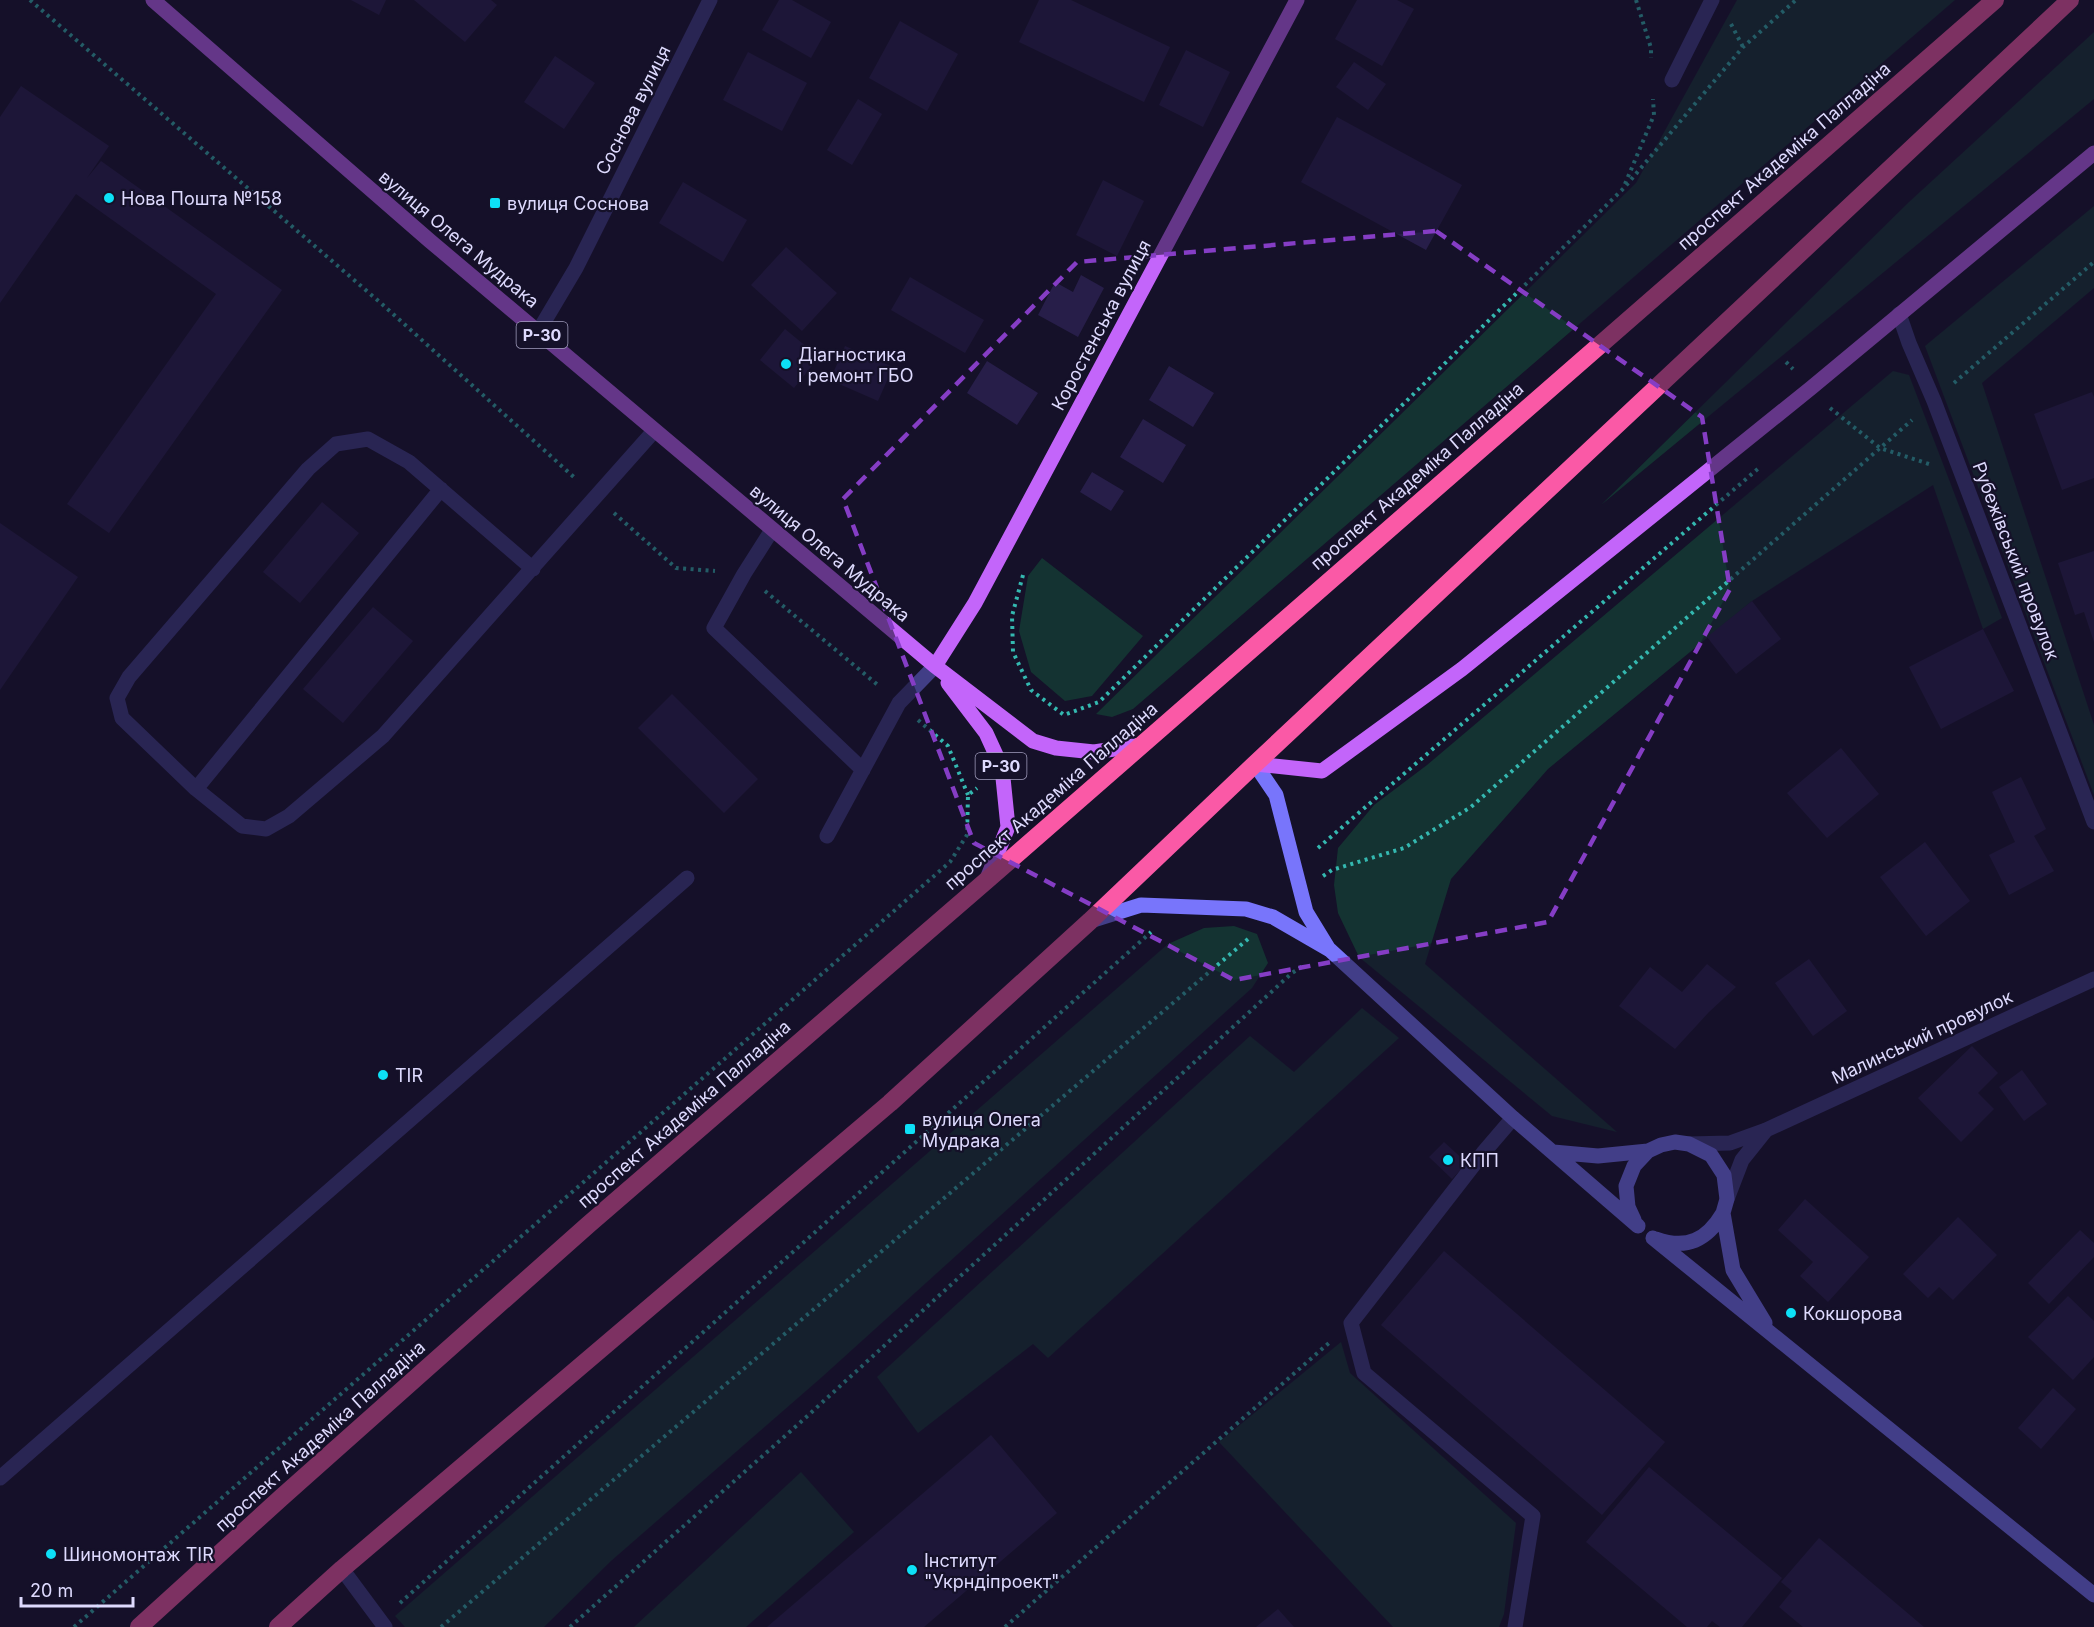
<svg xmlns="http://www.w3.org/2000/svg" width="2094" height="1627" font-family="Inter,sans-serif">
	<style>
		.green { fill: #143332 }
		.building { fill: #271e49 }
		.lines { fill: none; stroke-linecap: round; stroke-linejoin: round }
		.path { stroke: #34b8b0; stroke-width: 4; stroke-dasharray: 3 4.5; stroke-linecap: butt }
		.lane { stroke: #413e86; stroke-width: 15 }
		.street { stroke: #413e86; stroke-width: 15 }
		.secondary { stroke: #7875fb; stroke-width: 15 }
		.primary { stroke: #c365fa; stroke-width: 15 }
		.highway { stroke: #fa59a6; stroke-width: 18 }
		.marked { fill: none; stroke: #853dc5; stroke-width: 4.5; stroke-dasharray: 12 8; stroke-linejoin: round }
		.poi-dot { fill: #0de0f7; stroke: #151129; stroke-width: 2 }
		.labels { text-anchor: middle; dominant-baseline: central; stroke-width: 4.5; stroke-linejoin: round; paint-order: stroke }
		.shield { fill: #151129; stroke: #a29ebe; stroke-width: 1.5 }
		.shield-label { font-size: 16px; font-weight: bold; fill: #dedafe }
		.street-label { font-size: 18px; fill: #dedafe; stroke: #151129 }
		.poi-label { font-size: 18px; fill: #dedafe; stroke: #151129; text-anchor: start }
	</style>
	<rect width="100%" height="100%" fill="#151129"/>
	<path class="green" d="M1737,0H1955L1133,709L1112,717L1096,714L1636,183Z
		M2094,32V99L1601,505L1909,202Z
		M2094,206V288L1982,383L2094,725V795L1925,346Z
		M1893,371L1909,375L2002,618L1983,629L1933,485L1752,601L1548,769L1451,879L1425,964L1617,1132L1552,1116L1359,957L1338,913L1334,885L1338,848L1374,805L1427,765Z
		M1042,558L1143,636L1092,696L1065,701L1031,672L1019,631L1028,576Z
		M1234,926L1257,934L1268,963L1252,988L822,1377L611,1561L544,1627H405L395,1616L1168,944L1204,928Z
		M1362,1008L1399,1038L1048,1358L1033,1344L918,1433L877,1377L1250,1036L1294,1072Z
		M1341,1342L1350,1373L1516,1523L1504,1614L1499,1627H1393L1219,1442Z
		M801,1472L854,1532L746,1627H634Z"/>
	<path class="building" d="M351,0H386L379,15Z
		M414,0H491L497,5L465,42Z
		M779,0H792L831,22L811,58L762,30Z
		M1039,0H1071L1170,47L1144,102L1019,42Z
		M1357,0H1397L1414,9L1382,66L1335,39Z
		M900,21L958,54L927,111L869,78Z
		M1186,50L1230,72L1203,127L1159,105Z
		M748,52L807,83L782,131L723,100Z
		M555,56L595,83L564,129L524,102Z
		M1354,62L1386,84L1368,110L1336,87Z
		M21,86L109,146L87,178L101,161L282,290L109,533L67,504L216,294L76,194L0,303V117Z
		M858,99L882,114L852,165L827,150Z
		M1337,117L1462,185L1426,250L1301,182Z
		M1103,180L1144,201L1117,256L1076,235Z
		M683,182L747,220L723,262L659,223Z
		M786,247L837,293L802,331L751,285Z
		M1081,275L1104,288L1078,337L1038,315L1055,282L1073,292Z
		M910,277L984,320L965,353L891,310Z
		M785,329L819,357L794,388L760,360Z
		M845,346L893,367L878,401L830,380Z
		M987,361L1038,393L1017,425L967,393Z
		M1169,366L1214,393L1193,427L1149,400Z
		M2092,392L2094,397V478L2062,490L2034,414Z
		M1143,419L1186,445L1163,483L1120,457Z
		M1092,472L1124,491L1111,511L1080,492Z
		M322,502L359,533L300,603L263,572Z
		M0,523L78,577L0,690Z
		M2094,551V642L2084,612L2075,615L2058,563Z
		M1752,601L1781,639L1736,674L1707,637Z
		M373,607L413,641L343,723L303,689Z
		M1983,629L2014,691L1941,729L1909,667Z
		M672,694L758,779L724,813L638,728Z
		M1841,748L1879,794L1827,838L1787,793Z
		M2021,777L2046,829L2034,836L2054,871L2009,895L1989,855L2015,842L1992,792Z
		M1925,842L1970,901L1926,936L1880,877Z
		M1809,959L1847,1011L1813,1036L1775,983Z
		M1707,964L1736,987L1709,1012L1675,1049L1619,1006L1650,967L1682,992Z
		M1972,1046L1998,1073L1978,1093L1994,1109L1961,1142L1918,1098Z
		M2022,1070L2047,1104L2024,1121L1999,1087Z
		M1444,1142L1467,1163L1452,1179L1429,1157Z
		M1805,1199L1869,1257L1828,1302L1800,1276L1813,1262L1778,1230Z
		M1958,1217L1997,1255L1953,1300L1939,1287L1928,1298L1903,1274Z
		M2080,1230L2094,1243V1257L2049,1304L2028,1283Z
		M1444,1251L1665,1442L1602,1515L1381,1325Z
		M2068,1296L2094,1321V1357L2073,1380L2028,1337Z
		M2053,1388L2076,1409L2041,1449L2018,1428Z
		M991,1435L1057,1513L924,1627H767Z
		M1649,1467L1782,1578L1742,1627H1720L1712,1621L1707,1627H1687L1586,1542Z
		M1819,1538L1924,1627H1803L1779,1607L1792,1591L1781,1582Z
		M1278,1609L1294,1627H1256Z"/>
	<g class="lines">
		<path class="path" d="M30,0L383,305L575,478
			M1636,0L1651,48V58
			M1731,24L1743,47
			M1625,184L1654,115L1653,99
			M1786,362L1793,369
			M1954,383L2094,262
			M1830,408L1880,448L1929,464
			M614,513L676,568L715,571
			M1023,575L1012,616L1013,652L1031,690L1064,715L1099,702L1624,188L1743,47L1796,0
			M765,591L879,686
			M918,720L948,746L968,795
			M1318,848L1760,467
			M1323,876L1332,870L1404,848L1471,807L1912,420
			M400,1603L1151,932
			M74,1627L950,862L967,835L968,795L977,788
			M441,1627L1248,939
			M570,1627L803,1420L1292,973L1305,965
			M1005,1627L1330,1342"/>
		<path class="lane" d="M1672,80L1712,0
			M772,530L744,574L714,628L863,770
			M533,569L409,462L368,439L336,444L308,469L129,677L117,698L122,718L196,789L242,826L266,829L289,816L383,736L654,431
			M196,789L441,489
			M827,836L899,703L935,666
			M1513,1118L1483,1153L1351,1323L1364,1373L1533,1516L1515,1627
			M0,1478L687,878
			M342,1569L385,1627"/>
		<path class="street" d="M1899,314L1909,343L1934,401L2094,822
			M538,332L576,268L710,0
			M1689,1144L1730,1143L1766,1130L2094,979
			M1727,1199L1742,1160L1766,1130"/>
		<path class="secondary" d="M1255,764L1276,795L1306,912L1328,948
			M1090,921L1141,905L1246,909L1273,917L1330,950L1513,1118L1638,1226
			M1553,1152L1598,1156L1648,1151
			M1634,1220L1628,1207L1626,1186L1634,1166L1648,1151L1661,1145L1675,1142L1689,1144L1711,1155L1724,1175L1727,1199L1723,1213L1733,1270L1765,1323
			M1653,1238L2094,1595
			M1656,1239C1687,1250 1707,1240 1723,1213"/>
		<path class="primary" d="M153,0L430,241L935,666L1033,741L1056,748L1094,752L1141,745
			M935,666L975,603L1297,0
			M948,683L986,733L1002,768L1008,827L986,881
			M1255,764L1322,771L1462,669L1811,388L2094,153"/>
		<path class="highway" d="M139,1627L282,1497L588,1225L986,881L1995,0
			M278,1627L342,1569L890,1103L1090,921L1255,764L2070,0"/>
	</g>
	<path d="M0 0H2094V1627H0ZM1436,231L1702,417L1730,589L1548,922L1234,980L974,843L843,499L1077,262Z" fill="#151129" fill-opacity=".55" fill-rule="evenodd"/>
	<path class="marked" d="M1436,231L1702,417L1730,589L1548,922L1234,980L974,843L843,499L1077,262Z"/>
	<g class="poi-dot">
		<circle cx="109" cy="198" r="6"/>
		<rect x="489" y="197" width="12" height="12" rx="3"/>
		<circle cx="786" cy="364" r="6"/>
		<circle cx="383" cy="1075" r="6"/>
		<rect x="904" y="1123" width="12" height="12" rx="3"/>
		<circle cx="1448" cy="1160" r="6"/>
		<circle cx="1791" cy="1313" r="6"/>
		<circle cx="51" cy="1554" r="6"/>
		<circle cx="912" cy="1570" r="6"/>
	</g>
	<g class="labels">
		<g class="shield">
			<rect x="516.5" y="322" width="51" height="26" rx="4.5"/>
			<rect x="975.5" y="753" width="51" height="26" rx="4.5"/>
		</g>
		<g class="shield-label">
			<text x="542" y="335">Р-30</text>
			<text x="1001" y="766">Р-30</text>
		</g>
		<g class="street-label">
			<text transform="translate(633 110) rotate(-63)">Соснова вулиця</text>
			<text transform="translate(1784 156) rotate(-41)">проспект Академіка Палладіна</text>
			<text transform="translate(459 239) rotate(40)">вулиця Олега Мудрака</text>
			<text transform="translate(1101 325) rotate(-62)">Коростенська вулиця</text>
			<text transform="translate(1417 476) rotate(-41)">проспект Академіка Палладіна</text>
			<text transform="translate(830 553) rotate(40)">вулиця Олега Мудрака</text>
			<text transform="translate(2016 561) rotate(69)">Рубежівський провулок</text>
			<text transform="translate(1051 796) rotate(-41)">проспект Академіка Палладіна</text>
			<text transform="translate(1922 1037) rotate(-25)">Малинський провулок</text>
			<text transform="translate(684 1114) rotate(-41)">проспект Академіка Палладіна</text>
			<text transform="translate(320 1436) rotate(-42)">проспект Академіка Палладіна</text>
		</g>
		<g class="poi-label">
			<text x="121" y="198">Нова Пошта №158</text>
			<text x="507" y="203">вулиця Соснова</text>
			<text x="798" y="354">Діагностика<tspan x="798" dy="21">і ремонт ГБО</tspan></text>
			<text x="395" y="1075">TIR</text>
			<text x="922" y="1119">вулиця Олега<tspan x="922" dy="21">Мудрака</tspan></text>
			<text x="1460" y="1160">КПП</text>
			<text x="1803" y="1313">Кокшорова</text>
			<text x="63" y="1554">Шиномонтаж TIR</text>
			<text x="924" y="1560">Інститут<tspan x="924" dy="21">"Укрндіпроект"</tspan></text>
		</g>
	</g>
	<path d="M21 1597v9h112v-9" fill="none" stroke="#dedafe" stroke-width="3"/>
	<text x="30" y="1597" font-size="18" fill="#dedafe" stroke="#151129" stroke-width="4.5" paint-order="stroke">20 m</text>
</svg>
